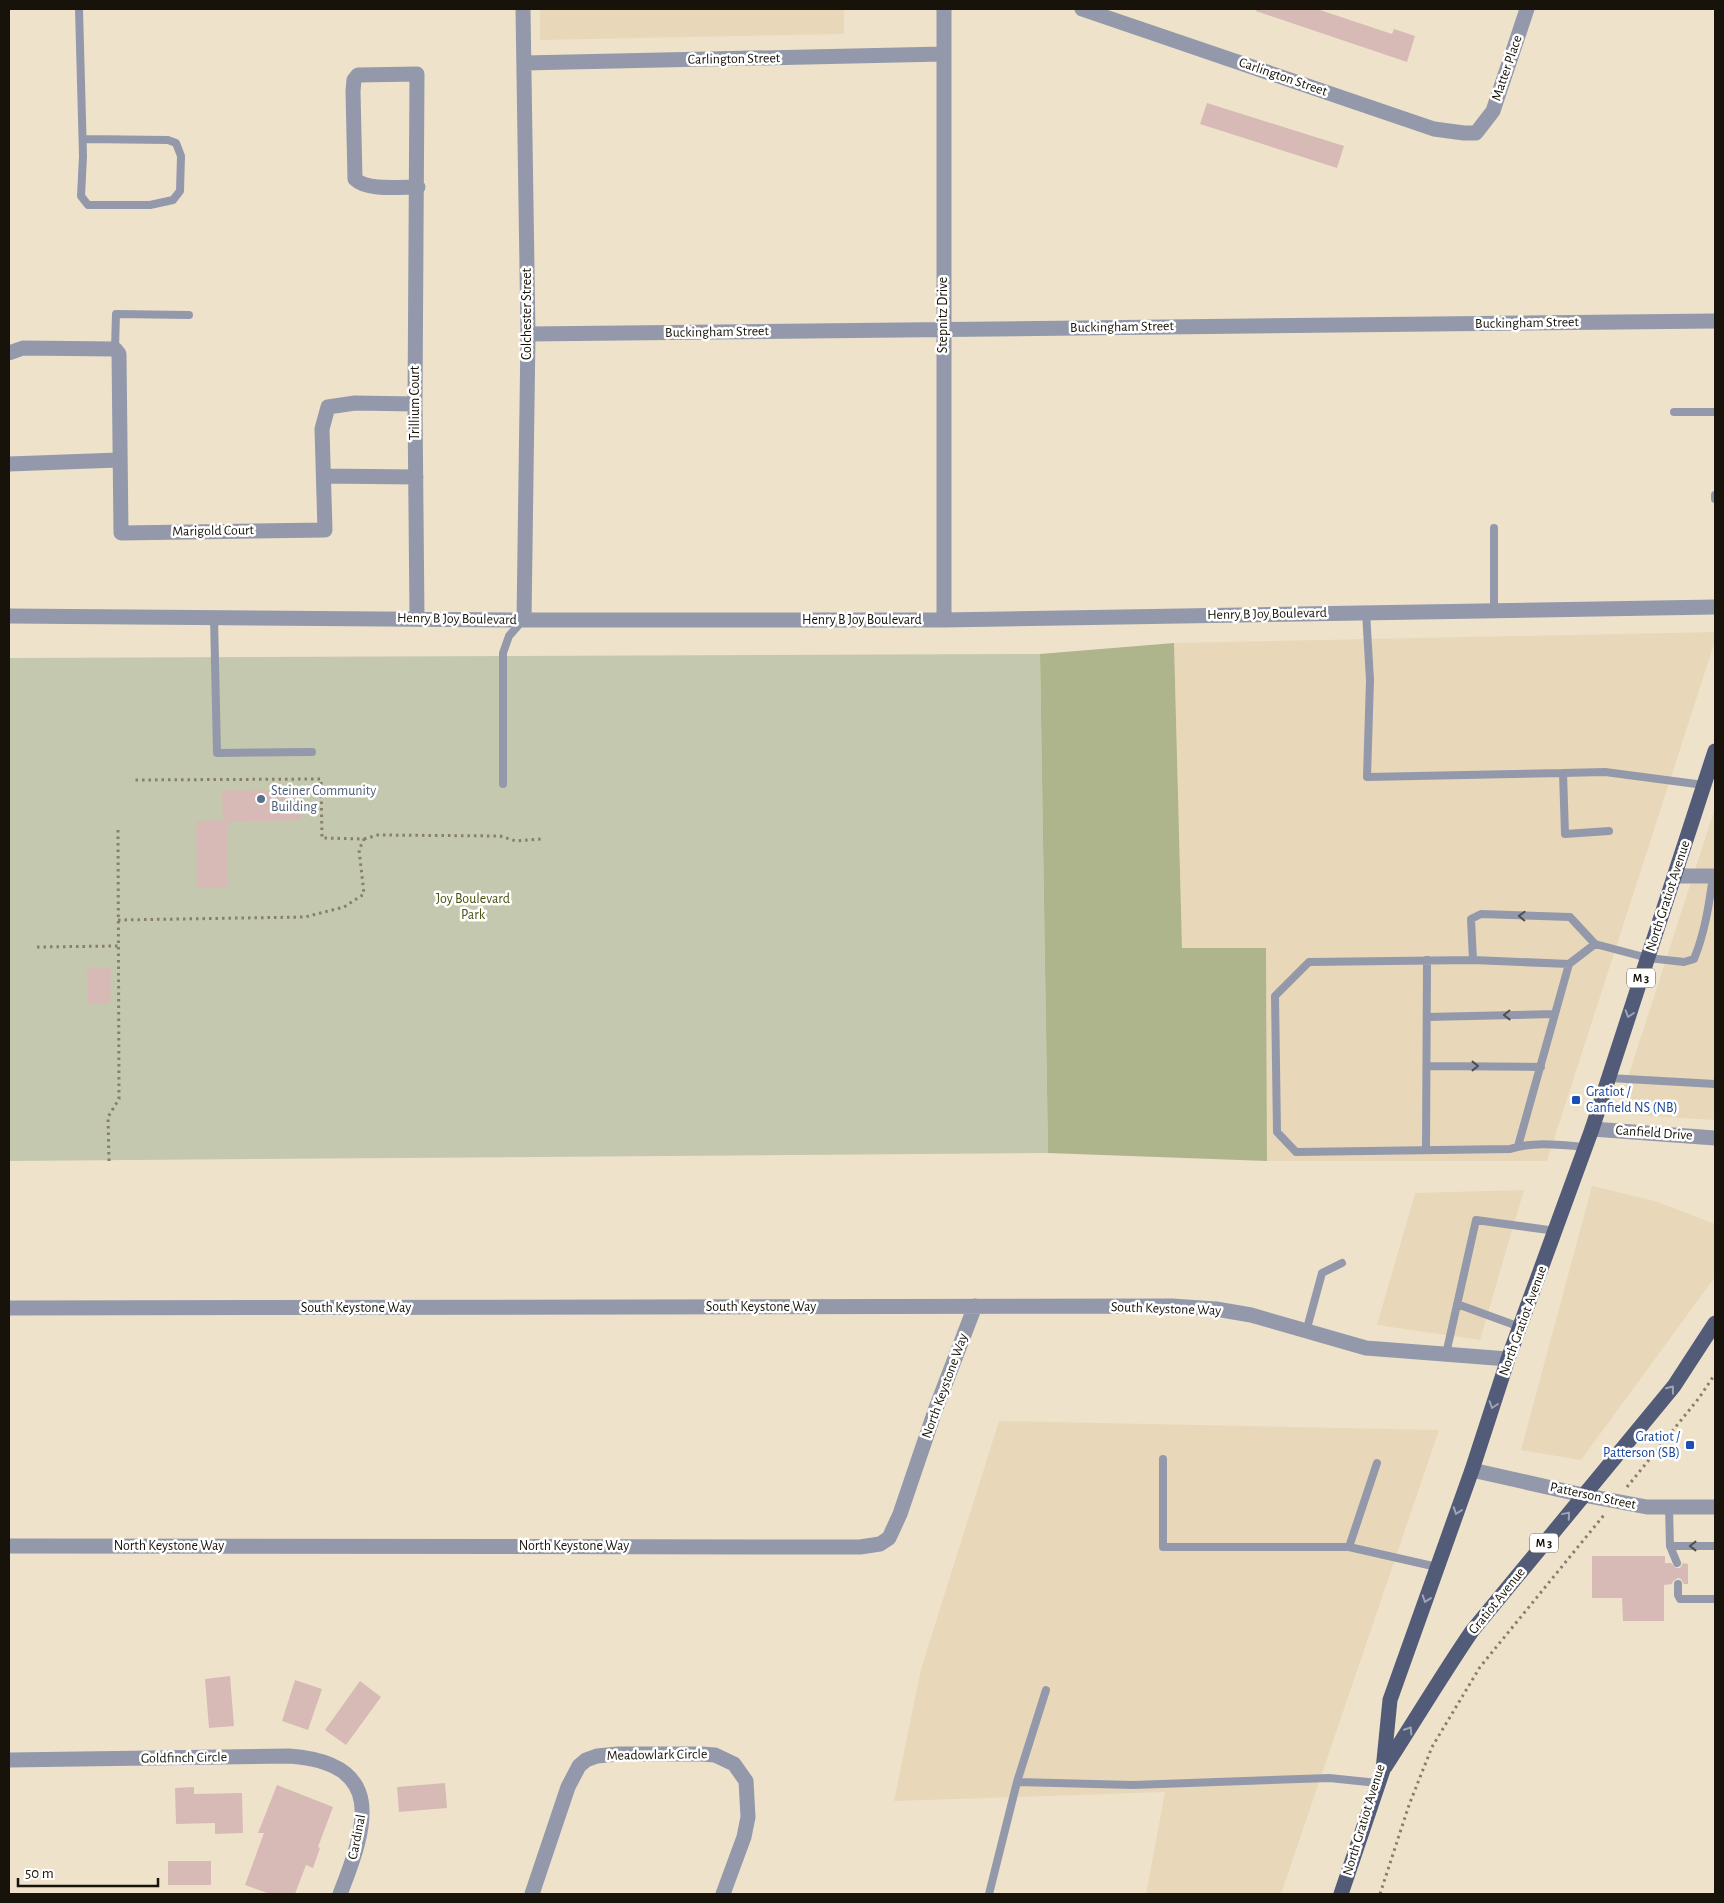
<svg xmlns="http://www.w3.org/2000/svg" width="1724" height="1903" font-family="'Alegreya Sans',sans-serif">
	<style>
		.built { fill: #e8d8b9 }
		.green { fill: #c4c8ae }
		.forest { fill: #aeb48b }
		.building { fill: #d7bab5 }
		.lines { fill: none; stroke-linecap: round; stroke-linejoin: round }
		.path { stroke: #877e6e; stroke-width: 3; stroke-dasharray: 2.5 4; stroke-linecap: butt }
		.lane { stroke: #9399aa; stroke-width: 8 }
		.street { stroke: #9399aa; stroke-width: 15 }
		.primary { stroke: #525b78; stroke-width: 15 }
		.oneway { stroke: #4f4f52 }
		.oneway2 { stroke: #a0a5b5 }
		.service-dot { fill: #5c6f8a; stroke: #fff; stroke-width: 2 }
		.transit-dot { fill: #1a4fb4; stroke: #fff; stroke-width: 2 }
		.labels { text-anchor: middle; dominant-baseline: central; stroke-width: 5; stroke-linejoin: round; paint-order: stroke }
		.shield { fill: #fff; stroke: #5d5a54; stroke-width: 1 }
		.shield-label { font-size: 12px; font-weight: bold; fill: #17130a }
		.street-label { font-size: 14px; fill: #17130a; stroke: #fff }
		.service-label { font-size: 14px; fill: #4e5e75; stroke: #fff; text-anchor: start }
		.park-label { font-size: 14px; fill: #4b510e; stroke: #fff }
		.transit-label { font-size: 14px; fill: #164399; stroke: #fff; text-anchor: start }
	</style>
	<rect width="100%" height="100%" fill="#efe2cb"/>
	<path class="built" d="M540,9H844V34L540,40Z
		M1715,632V641L1547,1161H1267L1266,949H1182L1174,643Z
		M1715,808V1120L1616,1114Z
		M1592,1186L1655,1201L1715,1224V1277L1581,1460L1521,1450Z
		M1524,1190L1480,1340L1377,1325L1415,1193Z
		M999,1421L1439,1430L1281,1894H1146L1165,1792L894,1801L921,1669Z"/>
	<path class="green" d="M1040,654L1048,1153L9,1161V658Z"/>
	<path class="forest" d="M1174,643L1182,948H1266L1267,1161L1048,1153L1040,654Z"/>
	<path class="building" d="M1257,9H1317L1392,34L1394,29L1415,36L1407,62L1256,11Z
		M1207,103L1344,146L1337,168L1200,124Z
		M222,790L300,791L301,820L228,822V887H197L196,821L223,820Z
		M87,967L111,968L110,1004H88Z
		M1592,1556H1665V1563H1671L1676,1568H1680L1683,1563L1688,1564V1584H1684L1681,1579L1678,1578L1673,1581L1672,1584L1664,1585V1621H1623L1622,1598H1592Z
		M230,1676L234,1726L209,1728L205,1679Z
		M295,1680L322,1689L308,1730L282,1721Z
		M360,1681L381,1697L346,1745L325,1730Z
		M445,1783L447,1808L399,1812L397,1787Z
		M277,1785L333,1807L318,1847L320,1848L313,1868L306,1865L295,1894H270L245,1885L264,1833H258Z
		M194,1787V1794L242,1793L243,1833L215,1834V1823L176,1824L175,1788Z
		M168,1861H211V1885H168Z"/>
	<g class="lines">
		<path class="path" d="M364,839L378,835L500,836L516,841L541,839
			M118,920L305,917L344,907L364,894L359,850L364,839L322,838L321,779L132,780
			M37,947L118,946
			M109,1161L108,1117L119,1099L118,828
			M1627,1487L1699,1398L1715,1374
			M1380,1894L1409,1805L1432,1747L1480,1667L1604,1515"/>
		<path class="lane" d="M79,9L83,156L81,196L88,205H150L173,200L180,191L181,156L176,143L168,140L83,139
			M115,349L116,314L189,315
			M1674,412H1715
			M1715,495V499
			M1494,610V528
			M1366,612L1370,680L1367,777L1563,773
			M214,617L217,753L312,752
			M503,784V653L509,636L523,620
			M1609,831L1565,834L1563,773L1605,772L1704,785
			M1473,960L1471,919L1481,914L1570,917L1595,944L1648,958L1684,962L1694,959C1705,932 1709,905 1713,876
			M1569,964L1473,960L1309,962L1275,996L1277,1132L1296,1152L1510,1149C1534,1141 1561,1145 1586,1147
			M1427,1017L1555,1014
			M1427,1066L1541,1067
			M1609,1078L1715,1084
			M1518,1146L1569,964L1595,944
			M1426,1150L1427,960
			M1457,1304L1520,1327
			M1306,1332L1322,1273L1342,1263
			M1446,1354L1476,1220L1556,1231
			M1163,1459V1547H1349L1437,1567
			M1669,1507L1670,1546L1677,1563
			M1670,1546H1715
			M1349,1547L1377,1463
			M1678,1584V1595L1680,1599H1715
			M1017,1782L1046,1690
			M989,1894L1017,1782L1133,1785L1329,1778L1378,1783"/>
		<path class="street" d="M523,9L528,334L524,620
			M1082,9L1434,129L1464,133H1476L1493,111L1527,9
			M524,63L944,54
			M528,334L1715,321
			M9,353L23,348L115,349L119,354L121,533L325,530L322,429L328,407L355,403L415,404
			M9,464L119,460
			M324,476L416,477
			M9,616L524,620H944L1715,607
			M417,618L415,404L417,74L358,75L354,80L353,91L355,179C367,191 400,187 418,187
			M944,620V9
			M1674,876H1715
			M1592,1129L1715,1138
			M9,1308L1172,1306L1216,1309L1251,1315L1366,1348L1508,1359
			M1472,1470L1583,1495L1647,1507H1715
			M9,1546L860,1547L880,1544L889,1538L900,1514L936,1408L975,1306
			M9,1760L289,1756C387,1763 367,1826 340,1894
			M532,1894L568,1787L579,1766L586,1760L597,1756L618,1754H701L715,1755L734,1764L746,1781L748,1817L744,1837L723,1894"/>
		<path class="primary" d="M1385,1767C1414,1722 1442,1675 1472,1631L1674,1386L1715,1323
			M1341,1894L1383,1770L1390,1700L1472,1470L1508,1359L1592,1129L1715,751"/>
	</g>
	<defs><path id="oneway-chevron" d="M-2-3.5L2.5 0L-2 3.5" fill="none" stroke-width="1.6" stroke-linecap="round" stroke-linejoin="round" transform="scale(1.25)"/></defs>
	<g class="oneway">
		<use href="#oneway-chevron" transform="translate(1522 916) rotate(-178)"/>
		<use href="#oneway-chevron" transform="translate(1507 1015) rotate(179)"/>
		<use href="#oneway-chevron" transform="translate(1475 1066)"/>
		<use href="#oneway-chevron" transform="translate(1693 1546) rotate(-180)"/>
	</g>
	<g class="oneway2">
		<use href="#oneway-chevron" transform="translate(1629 1014) rotate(108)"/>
		<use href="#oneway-chevron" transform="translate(1671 1389) rotate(-52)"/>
		<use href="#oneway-chevron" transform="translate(1493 1405) rotate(108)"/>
		<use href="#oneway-chevron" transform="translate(1457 1511) rotate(110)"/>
		<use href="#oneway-chevron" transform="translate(1567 1515) rotate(-50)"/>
		<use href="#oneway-chevron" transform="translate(1426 1599) rotate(109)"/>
		<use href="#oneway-chevron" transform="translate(1409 1730) rotate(-57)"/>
	</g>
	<circle class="service-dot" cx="261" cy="799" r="5"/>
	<g class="transit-dot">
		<rect x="1571" y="1095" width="10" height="10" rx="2.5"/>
		<rect x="1685" y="1440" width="10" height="10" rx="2.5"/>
	</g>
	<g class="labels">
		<g class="shield">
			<rect x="1627" y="968.5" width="28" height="19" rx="4"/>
			<rect x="1530" y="1533.5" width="28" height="19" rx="4"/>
		</g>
		<g class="shield-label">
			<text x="1641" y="978">M 3</text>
			<text x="1544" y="1543">M 3</text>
		</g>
		<g class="street-label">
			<text transform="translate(734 59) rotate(-1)">Carlington Street</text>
			<text transform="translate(1507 68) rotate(-71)">Matter Place</text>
			<text transform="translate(1283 77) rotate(19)">Carlington Street</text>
			<text transform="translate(527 314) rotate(-90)">Colchester Street</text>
			<text transform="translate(943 315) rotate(-90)">Stepnitz Drive</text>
			<text transform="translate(1527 323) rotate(-1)">Buckingham Street</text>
			<text transform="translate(1122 327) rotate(-1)">Buckingham Street</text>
			<text transform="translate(717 332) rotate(-1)">Buckingham Street</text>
			<text transform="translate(415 403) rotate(-90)">Trillium Court</text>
			<text transform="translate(213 531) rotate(-1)">Marigold Court</text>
			<text transform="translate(1267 614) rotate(-1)">Henry B Joy Boulevard</text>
			<text transform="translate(457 619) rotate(1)">Henry B Joy Boulevard</text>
			<text x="862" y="620">Henry B Joy Boulevard</text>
			<text transform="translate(1668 896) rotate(-72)">North Gratiot Avenue</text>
			<text transform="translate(1654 1133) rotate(4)">Canfield Drive</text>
			<text x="761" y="1307">South Keystone Way</text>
			<text x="356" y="1308">South Keystone Way</text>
			<text transform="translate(1166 1309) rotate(2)">South Keystone Way</text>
			<text transform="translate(1523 1321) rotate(-70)">North Gratiot Avenue</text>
			<text transform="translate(945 1386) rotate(-70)">North Keystone Way</text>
			<text transform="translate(1593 1496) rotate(12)">Patterson Street</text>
			<text x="169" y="1546">North Keystone Way</text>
			<text x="574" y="1546">North Keystone Way</text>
			<text transform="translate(1497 1601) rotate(-51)">Gratiot Avenue</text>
			<text transform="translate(657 1755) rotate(-1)">Meadowlark Circle</text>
			<text transform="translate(184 1758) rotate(-1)">Goldfinch Circle</text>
			<text transform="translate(1364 1820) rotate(-73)">North Gratiot Avenue</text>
			<text transform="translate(357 1837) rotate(-79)">Cardinal</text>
		</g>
		<g class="service-label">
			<text x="271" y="791">Steiner Community<tspan x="271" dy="16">Building</tspan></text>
		</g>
		<g class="park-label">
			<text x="473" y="899">Joy Boulevard<tspan x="473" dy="16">Park</tspan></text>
		</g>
		<g class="transit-label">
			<text x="1586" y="1092">Gratiot /<tspan x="1586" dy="16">Canfield NS (NB)</tspan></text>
			<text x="1680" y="1437" text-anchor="end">Gratiot /<tspan x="1680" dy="16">Patterson (SB)</tspan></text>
		</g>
	</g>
	<rect width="1724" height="1903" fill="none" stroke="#17130a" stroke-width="20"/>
	<path d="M18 1878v8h140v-8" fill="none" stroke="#17130a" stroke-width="2.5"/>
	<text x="25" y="1878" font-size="15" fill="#17130a" stroke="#ffffff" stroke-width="4" paint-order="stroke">50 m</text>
</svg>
